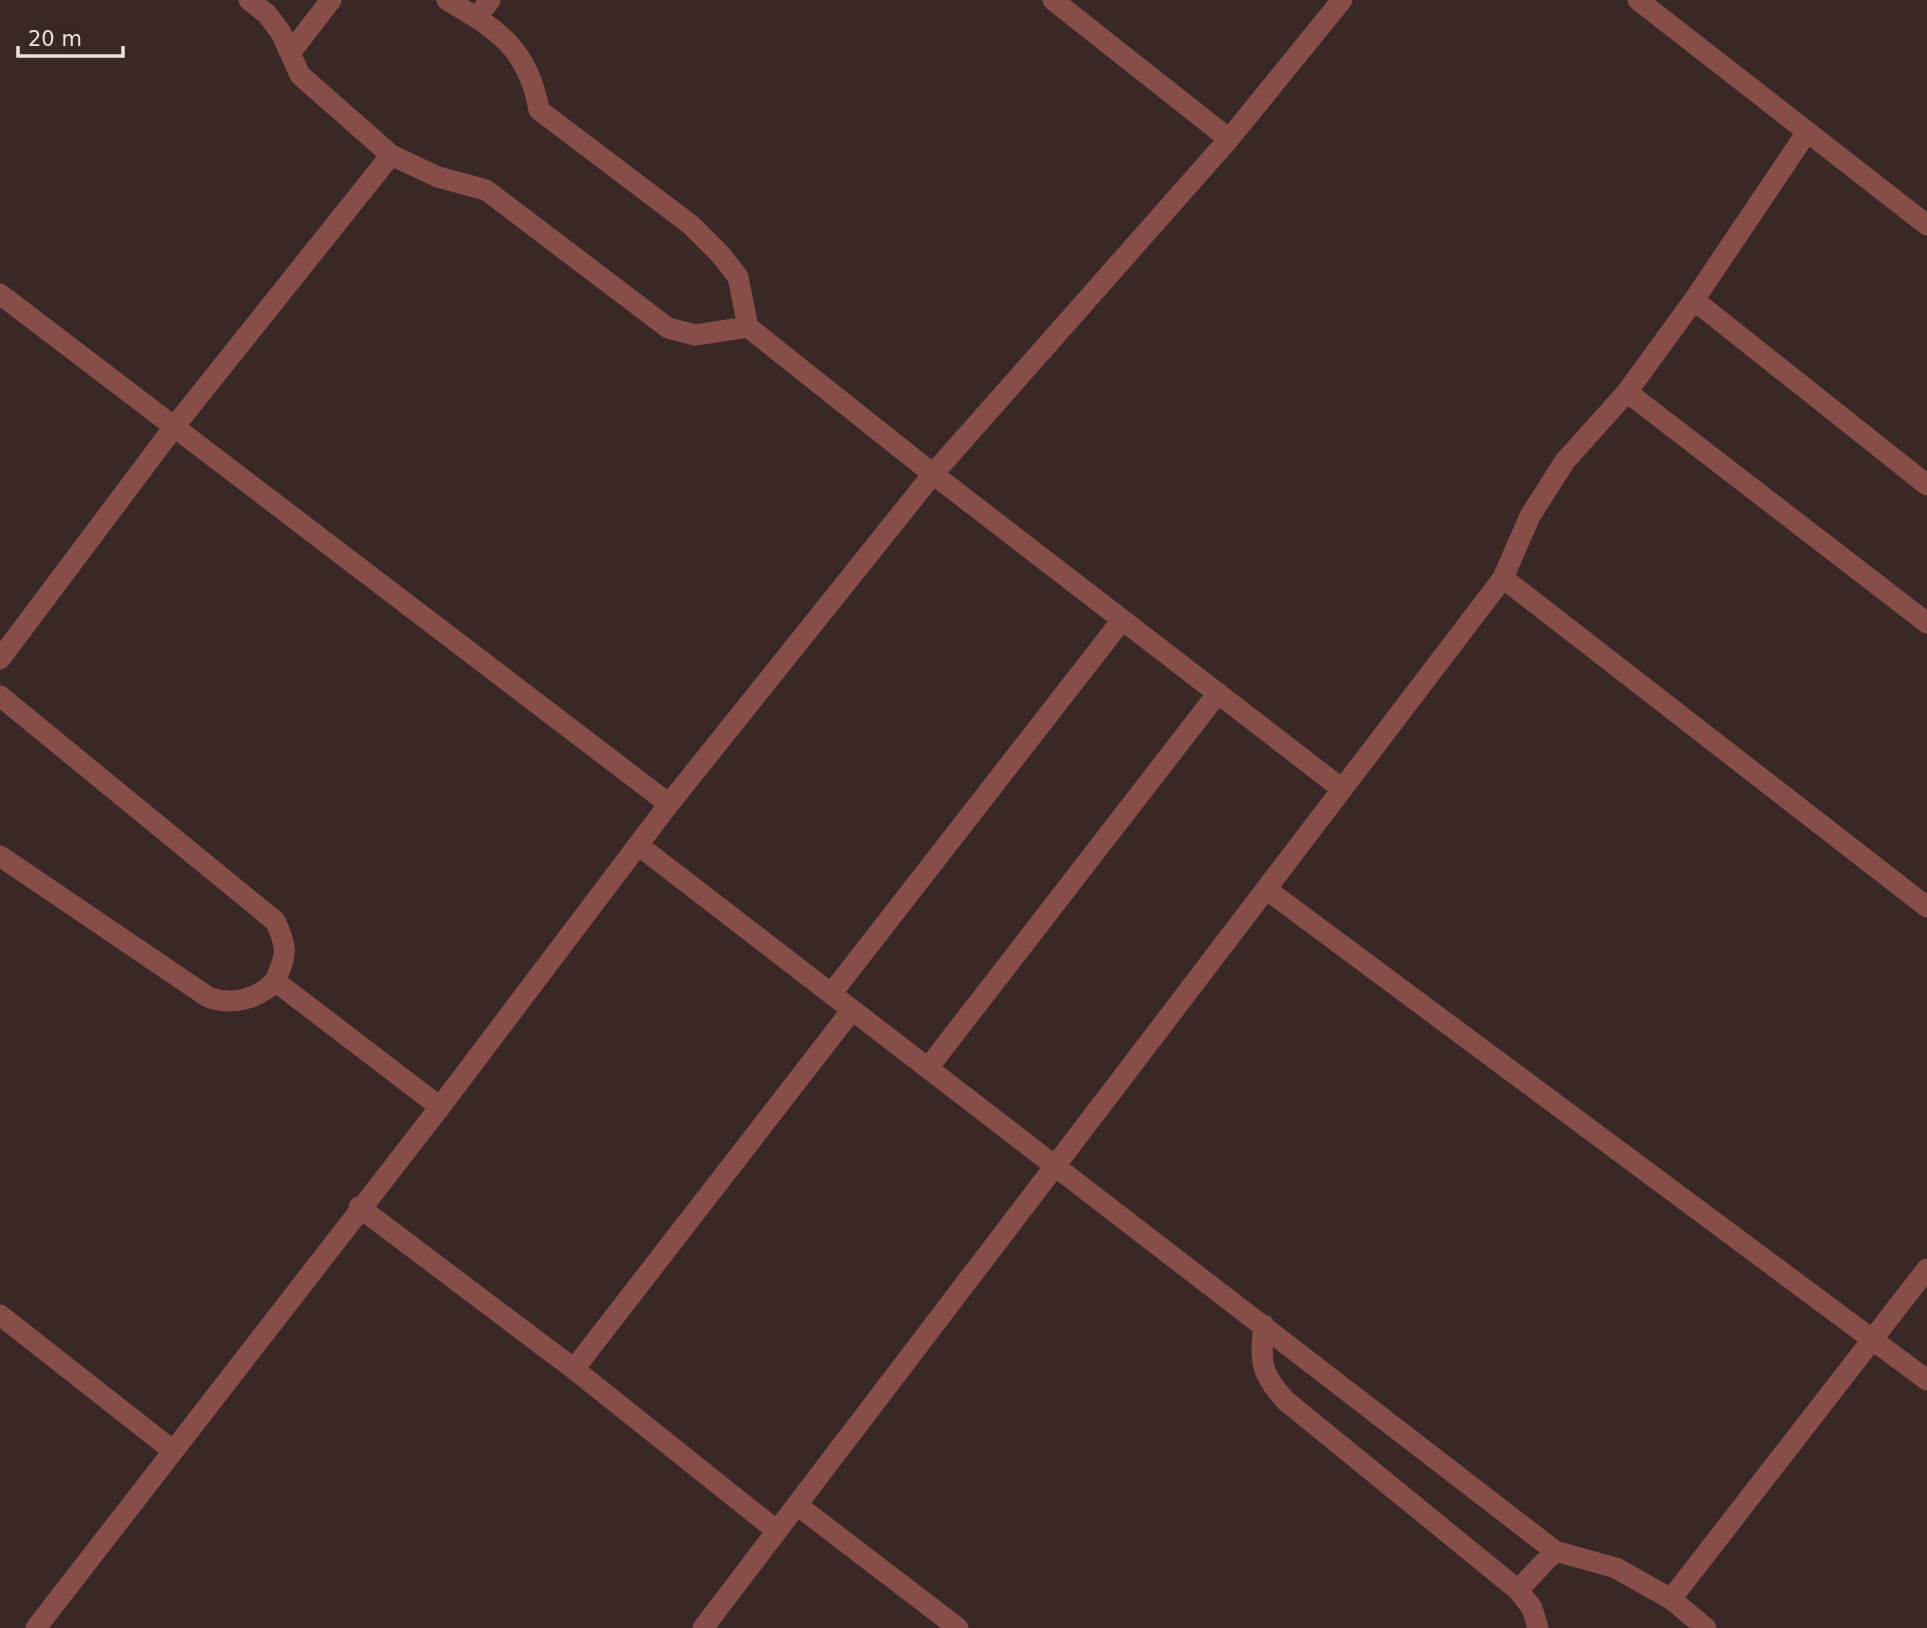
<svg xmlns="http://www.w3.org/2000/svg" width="1927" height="1628" font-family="'DejaVu Sans',sans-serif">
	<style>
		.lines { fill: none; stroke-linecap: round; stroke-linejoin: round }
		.street { stroke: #864d49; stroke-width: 21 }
	</style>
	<rect width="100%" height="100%" fill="#3a2827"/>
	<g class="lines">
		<path class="street" d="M249,0L267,14L281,33L300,75L391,155L438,177L486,190L668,328L695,335L748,327
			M447,0C498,29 529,50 539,110L691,225L720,254L738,277L748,327L933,474L1342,789
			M1638,0L1927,225
			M477,17L490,0
			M290,53L331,0
			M1229,139L1342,0
			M0,294L669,804
			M1694,300L1927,485
			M1627,392L1927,623
			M1503,578L1530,516L1565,461L1627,392L1694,300L1807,132
			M0,659L174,427L391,155
			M0,696L275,921C288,948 287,954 275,981
			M638,845L1555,1551L1616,1568L1671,1599L1706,1628
			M0,856L208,997C231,1006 259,999 275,981L440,1107
			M1266,889L1927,1380
			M831,994L1122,620
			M928,1068L1218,693
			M359,1207L574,1369L777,1531
			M0,1315L172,1450
			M1264,1325C1260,1362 1260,1373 1286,1401L1518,1590L1532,1608L1538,1628
			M574,1369L852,1010
			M797,1505L958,1628
			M1518,1590L1555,1551
			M1671,1599L1927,1269
			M36,1628L440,1107L669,804L933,474L1229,139L1053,0
			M703,1628L1503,578L1927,907"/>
	</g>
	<path d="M18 46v10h105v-10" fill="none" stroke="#ede0df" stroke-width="3.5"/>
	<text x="28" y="46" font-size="21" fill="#ede0df" stroke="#3a2827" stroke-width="5" paint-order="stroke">20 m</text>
</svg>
